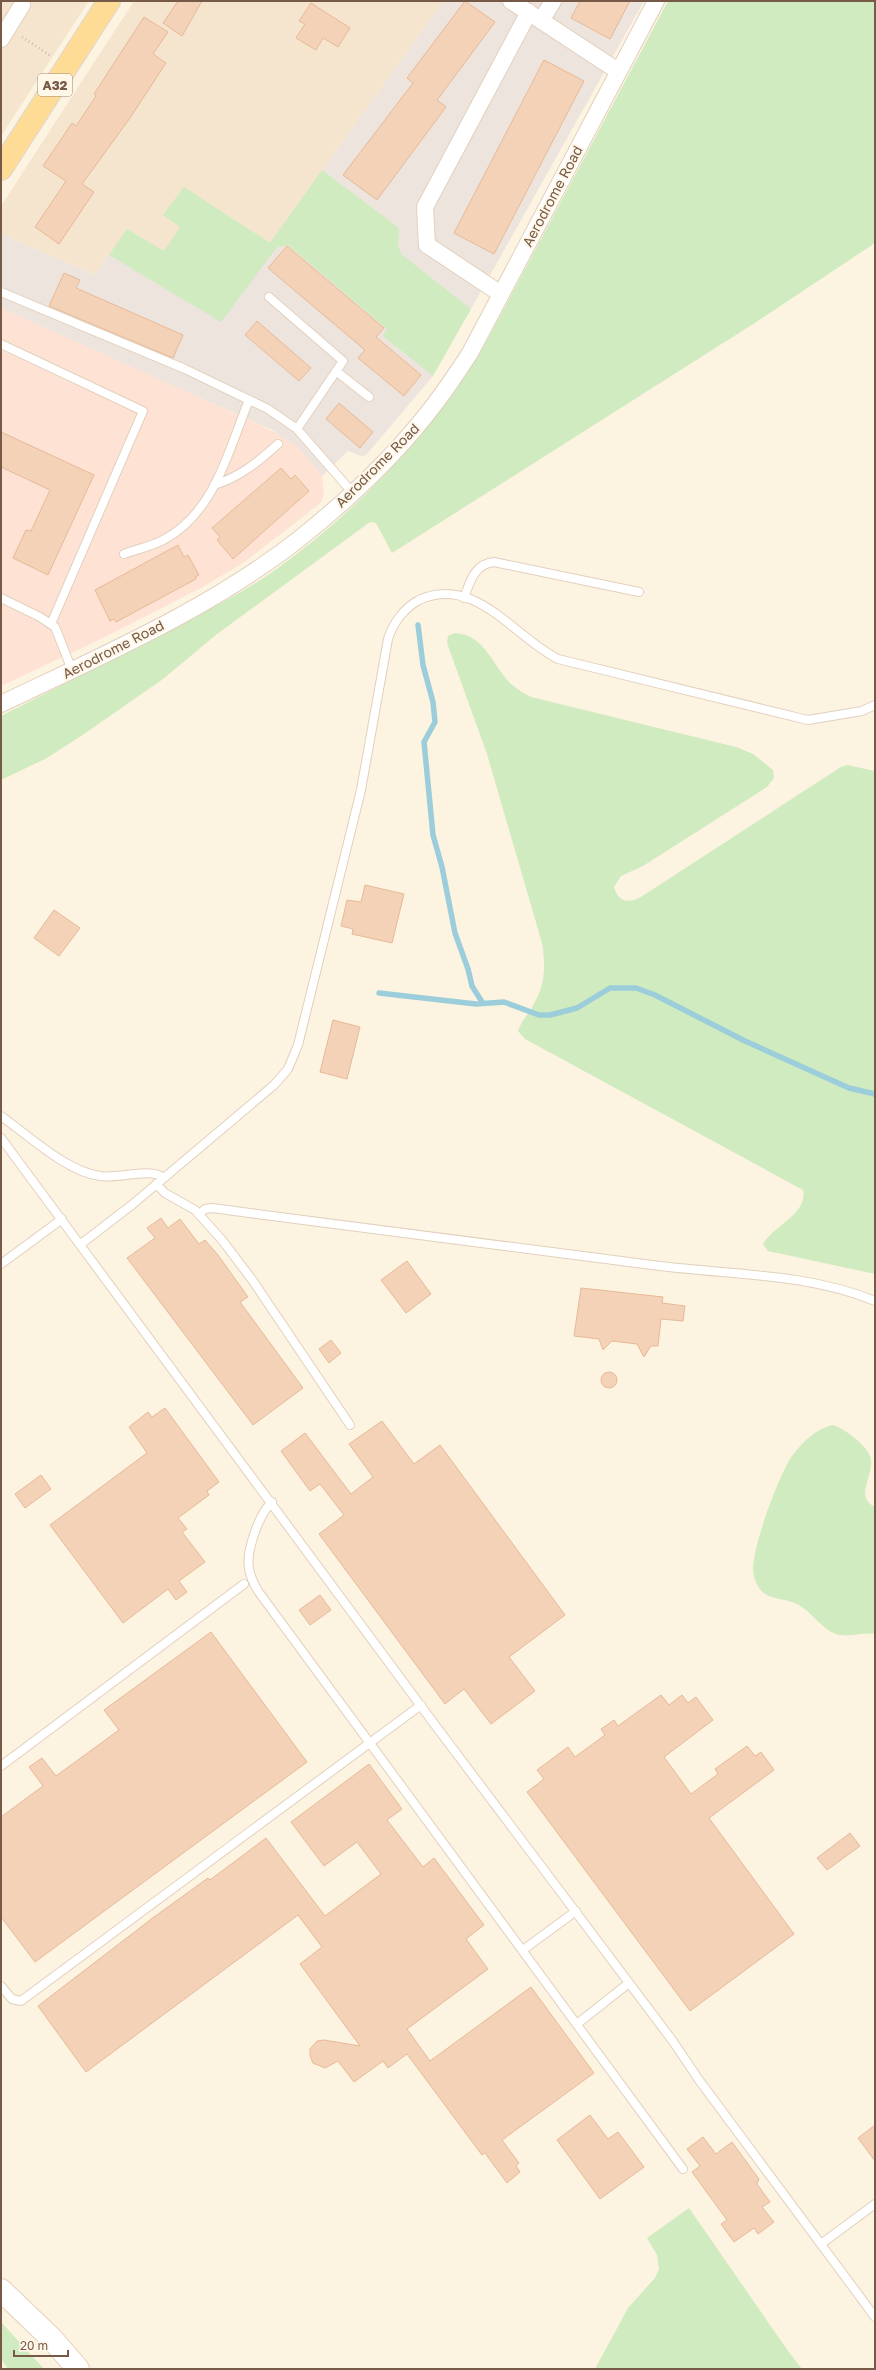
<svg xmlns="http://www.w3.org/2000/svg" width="876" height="2370" font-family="'Golos Text',sans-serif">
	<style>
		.residential { fill: #f5e5cf }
		.commercial { fill: #fee2d4 }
		.industrial { fill: #ece4dd }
		.green { fill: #cfebbf }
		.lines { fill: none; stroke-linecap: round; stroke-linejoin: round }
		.stream { stroke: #9bceda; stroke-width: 5.5 }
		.building { fill: #f4d2b7; stroke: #e7b997 }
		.lane-casing { stroke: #e2d0bd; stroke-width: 10 }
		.street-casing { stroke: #e2d0bd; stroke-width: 18 }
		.secondary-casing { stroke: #e7d1ba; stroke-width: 24 }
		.primary-casing { stroke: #ded7d3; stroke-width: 24 }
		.path { stroke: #d9b59b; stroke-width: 2.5; stroke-dasharray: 1 3; stroke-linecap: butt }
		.lane { stroke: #fff; stroke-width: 8 }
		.street { stroke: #fff; stroke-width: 16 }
		.secondary { stroke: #fff; stroke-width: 22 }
		.primary { stroke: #ffdc96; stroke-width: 22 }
		.labels { text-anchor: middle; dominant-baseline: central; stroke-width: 4; stroke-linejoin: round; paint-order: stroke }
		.shield { fill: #fff7e8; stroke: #9f8877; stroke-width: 1 }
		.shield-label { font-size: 13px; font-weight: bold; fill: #765947 }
		.street-label { font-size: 14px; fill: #765947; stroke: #fff7e8 }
	</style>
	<rect width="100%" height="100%" fill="#fdf3e1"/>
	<path class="residential" d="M1,1H89L1,136Z
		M134,1H444L216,318L109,255L95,275L1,234V206Z"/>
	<path class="commercial" d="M1,308L165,381L287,438L297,446L322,476L324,494L321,502L313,509L243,563L201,588L99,640L1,686Z"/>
	<path class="industrial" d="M444,1H644L471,309L454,316L433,376L366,455L361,456L348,451L322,476L297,446L272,430L1,308V234L95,275L109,255L216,318Z"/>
	<path class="green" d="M668,1H875V243L761,319L392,553L376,523L370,522L217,634L163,679L84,734L47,758L1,780V716C51,691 101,665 151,639C194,617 239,596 278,568C361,508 430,433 484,346Z
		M322,170L399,228L398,246L401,254L471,309L433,376L383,336L387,329L288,245L278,247L274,251L221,322L109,255L127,229L164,251L180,227L163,215L184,187L270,243Z
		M455,633C484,635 491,662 508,681C514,687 523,693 531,697L736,747L753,754L773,770L774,778L767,787L643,866L621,876L614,887C618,902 628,904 641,897L841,767L847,765L875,771V1274L768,1251L763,1244C774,1225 808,1214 803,1190L525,1039L518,1031C521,1022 526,1017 531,1009C545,987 546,968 542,943L487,754L447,643L448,636Z
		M832,1425C843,1427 870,1447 871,1460C873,1477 854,1497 875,1507V1634C863,1632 847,1638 836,1634C823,1630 811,1611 797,1604C785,1598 767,1600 759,1588C755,1582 753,1575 753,1568C754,1543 778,1477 792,1456C803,1442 814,1430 832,1425Z
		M689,2208L788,2351L802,2369H595L628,2308L655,2278L659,2269L657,2255L647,2238Z
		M1,2322L44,2369H8L1,2359Z"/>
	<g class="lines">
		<path class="stream" d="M418,625L423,665L433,702L435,722L424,742L433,835L442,867L455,933L468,969L472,986L482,1002
			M379,993L476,1004L504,1002L539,1015H550L577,1008L610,988H636L655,995L745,1041L849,1088L875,1094"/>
	</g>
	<path class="building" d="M178,1H202L182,36L163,23Z
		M465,1L495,22L437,100L446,107L377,200L343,175L413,83L407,78Z
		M580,1H630L610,39L571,18Z
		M311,3L350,28L338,47L323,38L316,50L296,38L305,24L299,21Z
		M144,17L168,32L153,54L166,63L130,118L82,184L94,192L59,244L35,227L66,181L43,166L72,123L76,126L96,96L94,94Z
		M544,60L584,81L494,254L454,233Z
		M287,246L384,328L376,337L421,375L404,396L358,358L365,350L268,268Z
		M64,273L80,280L76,288L183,335L173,358L49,306Z
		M257,321L311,368L299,381L245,335Z
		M339,403L373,432L360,448L326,419Z
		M1,432L94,475L48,575L13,558L26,530L31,531L50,490L1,467Z
		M281,468L291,479L295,475L309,491L233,559L217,540L220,537L212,528Z
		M178,545L184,557L188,555L199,575L195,577L196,579L116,622L114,619L110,621L95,590Z
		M365,885L404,894L392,943L352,934L353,929L341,926L347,900L361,902Z
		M54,910L80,928L59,956L34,938Z
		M333,1020L360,1027L347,1079L320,1072Z
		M161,1218L168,1228L180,1219L199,1244L205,1240L218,1255L248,1297L240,1302L303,1388L253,1425L127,1258L155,1238L147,1228Z
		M407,1261L431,1294L406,1313L381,1280Z
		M581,1288L663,1297L662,1303L685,1306L683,1321L661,1319L658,1346H651L644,1357L637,1344L612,1341L603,1350L599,1339L574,1336Z
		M331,1340L341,1353L329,1363L319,1349Z
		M601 1380a8 8 0 1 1 16 0a8 8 0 1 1-16 0Z
		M165,1408L219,1482L207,1491L209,1495L178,1518L187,1529L182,1532L205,1562L179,1581L187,1592L176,1600L168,1589L123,1623L50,1525L147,1453L129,1427L148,1412L152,1417Z
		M382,1421L414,1464L440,1445L565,1615L509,1657L535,1691L491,1724L464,1689L445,1704L319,1534L344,1515L320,1484L310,1491L281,1451L305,1433L351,1494L373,1477L349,1444Z
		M41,1475L51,1489L25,1508L15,1494Z
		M320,1595L331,1610L310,1625L299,1610Z
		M211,1632L307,1762L35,1962L1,1917V1817L43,1786L29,1767L42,1758L56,1776L119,1730L104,1710Z
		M661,1695L669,1705L682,1695L688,1703L696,1697L713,1720L664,1757L691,1794L718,1774L715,1769L747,1746L755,1756L761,1752L774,1770L709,1818L794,1934L690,2011L527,1792L544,1779L537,1770L568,1747L575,1757L605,1735L601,1729L614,1720L618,1726Z
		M369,1764L402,1809L387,1820L423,1867L434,1858L484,1925L466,1939L488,1969L407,2029L430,2061L531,1987L594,2073L502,2140L519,2163L516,2166L520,2172L507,2183L485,2153L482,2155L407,2054L388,2068L383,2061L354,2082L338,2061L325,2068L313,2063L310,2056V2049L317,2041L324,2040L360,2046L300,1964L322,1947L298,1915L86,2072L38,2006L154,1917L208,1878L210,1880L266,1838L325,1916L381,1874L357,1842L324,1866L291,1822Z
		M850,1833L860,1846L827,1870L817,1858Z
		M590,2115L608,2139L618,2132L644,2167L600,2199L557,2140Z
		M875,2125V2161L858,2138Z
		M703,2137L716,2154L732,2142L759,2179L757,2184L770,2202L762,2207L774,2222L758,2234L754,2228L734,2242L721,2224L727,2220L692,2172L700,2166L687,2149Z"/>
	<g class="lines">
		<defs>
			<path id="lane" d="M1,292L185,369L268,409L297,429L352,492
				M269,297L343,361L297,429
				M1,344L143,411L51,624
				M336,371L369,397
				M214,485C240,477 258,462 278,444
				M124,554C137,549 153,546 165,539C215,512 229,449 249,400
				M1,598L40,617L55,627L72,670
				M464,598C470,582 474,564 494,562L639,592
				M1,1116C28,1135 67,1172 100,1176C117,1179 152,1167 163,1178
				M1,1138L435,1725L672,2040L699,2080L875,2317
				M156,1184L165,1193L195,1210L222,1240L253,1281L350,1425
				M199,1214L205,1209L212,1208C361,1228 510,1247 660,1266C732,1275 807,1273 875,1301
				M81,1244L133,1204L274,1085L288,1069L298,1045L361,790L388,639C393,623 404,608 419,600C475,574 515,638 558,659L808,720L862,711L875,705
				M1,1264L62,1219
				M272,1502C259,1514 246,1551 249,1568C250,1577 254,1584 258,1591L683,2169
				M1,1766L244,1584
				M523,1950L576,1911
				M1,1986L12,1999L21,2001L421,1705
				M577,2024L629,1983
				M821,2244L875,2204"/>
			<path id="street" d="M511,1L618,71
				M542,19L553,1
				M1,39L22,5
				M501,294L427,245L425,207L529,12
				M1,704C103,655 210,609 299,539C348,500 396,455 434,405C447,388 459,370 470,353L656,1"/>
			<path id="secondary" d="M1,2290L52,2339L78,2369"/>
			<path id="primary" d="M1,169L109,1"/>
		</defs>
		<use href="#lane" class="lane-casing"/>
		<use href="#street" class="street-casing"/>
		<use href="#secondary" class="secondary-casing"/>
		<use href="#primary" class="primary-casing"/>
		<path class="path" d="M22,37L51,56"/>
		<use href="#lane" class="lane"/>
		<use href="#street" class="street"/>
		<use href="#secondary" class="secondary"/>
		<use href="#primary" class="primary"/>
	</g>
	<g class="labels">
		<rect class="shield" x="38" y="74" width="34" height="22" rx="3"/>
		<g class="shield-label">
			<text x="55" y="85">A32</text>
		</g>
		<g class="street-label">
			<text transform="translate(552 196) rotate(-62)">Aerodrome Road</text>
			<text transform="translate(377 465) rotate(-45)">Aerodrome Road</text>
			<text transform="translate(113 649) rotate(-27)">Aerodrome Road</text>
		</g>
	</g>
	<rect width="876" height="2370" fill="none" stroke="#765947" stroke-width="4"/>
	<path d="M14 2350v6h54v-6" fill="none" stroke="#765947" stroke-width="2"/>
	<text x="20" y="2350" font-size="12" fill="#765947" stroke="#fff7e8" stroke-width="3" paint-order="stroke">20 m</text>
</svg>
